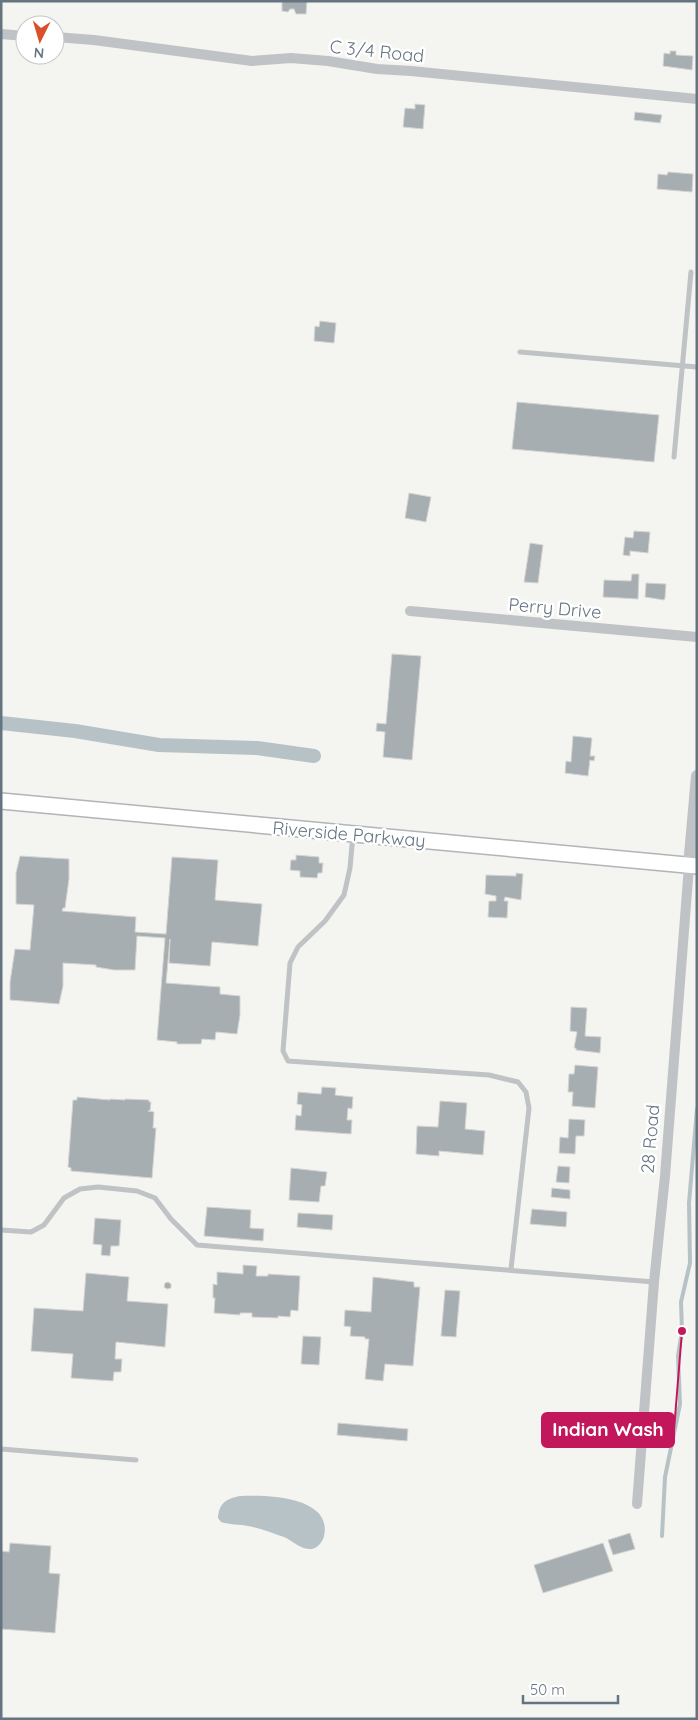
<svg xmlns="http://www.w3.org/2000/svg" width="698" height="1720" font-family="Quicksand,sans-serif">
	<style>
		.water { fill: #b7c2c6 }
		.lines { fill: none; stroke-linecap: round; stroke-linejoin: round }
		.stream { stroke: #b7c2c6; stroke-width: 4 }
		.canal { stroke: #b7c2c6; stroke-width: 14 }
		.building { fill: #a6aeb2; stroke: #d5d5d3 }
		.secondary-casing { stroke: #afb5b9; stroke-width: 18 }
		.service { stroke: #bfc3c6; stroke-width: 5 }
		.minor { stroke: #bfc3c6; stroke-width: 10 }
		.tertiary { stroke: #bfc3c6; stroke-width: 12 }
		.secondary { stroke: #fff; stroke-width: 15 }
		.labels { text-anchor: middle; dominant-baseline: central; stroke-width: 5; stroke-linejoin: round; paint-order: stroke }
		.street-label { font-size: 18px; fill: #647480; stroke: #fff }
		.leader { fill: none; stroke: #c2185b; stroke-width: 2 }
		.callout-dot { fill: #c2185b; stroke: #fff; stroke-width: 2 }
		.callout { fill: #c2185b; stroke: #c2185b; stroke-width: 2 }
		.callout-label { font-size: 19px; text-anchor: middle; font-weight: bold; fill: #fff }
	</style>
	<rect width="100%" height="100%" fill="#f4f4f0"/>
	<path class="water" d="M240,1496C265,1495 333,1496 324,1536C323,1541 318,1548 312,1549C301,1550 293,1541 284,1537C272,1533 260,1528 248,1526C239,1524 230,1525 221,1522L218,1518C219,1503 226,1499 240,1496Z"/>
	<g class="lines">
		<path class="stream" d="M662,1536L665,1477L680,1404L678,1356L682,1331L681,1302L690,1263L689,1203L697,1109"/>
		<path class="canal" d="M1,723L75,731L159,745L257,748L314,756"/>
	</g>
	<path class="building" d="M282,1H307L306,14H296L294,9H290L288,12L282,11Z
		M670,51H676V55L693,56L692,70L663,66L664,53L670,54Z
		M415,104L425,105L423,129L403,127L405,108L415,109Z
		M635,112L662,115L660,123L634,120Z
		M668,172L693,174L692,192L657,189L658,174L667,175Z
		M320,321L336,323L334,343L314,341L315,326L319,327Z
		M517,402L659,415L654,462L512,449Z
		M409,493L431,497L426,522L405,518Z
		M634,531L650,532L648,553L630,551V556L623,555L625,537L633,538Z
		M530,543L543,545L538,583L524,582Z
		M632,574H639L638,599L603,597L604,580L631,581Z
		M646,583L666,584L665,598L664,600L645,597Z
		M392,654L421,656L412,760L383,757L385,732L376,731L377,723L386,724Z
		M573,736L592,738L590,756H595L594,761L590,760L588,776L565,773L566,761L571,762Z
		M296,855L319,857V863H323L322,873H318L317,878L300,877V871L290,870L291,860H296Z
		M20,856L69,859V879L65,908H63L62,911L136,917L135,932L166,934L172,857L218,860L215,900L262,904L258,946L212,942L210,966L169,963L170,939L166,983L220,987V994L240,996V1015L237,1034L216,1032L215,1040L202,1039L201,1044H177V1042L157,1040L165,938L137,936L135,970H114L96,967V965L63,963V986L59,1004L10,1000V982L15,949L30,950L34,905L16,904V873Z
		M516,873L523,874L521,900L505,897L504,901H508L507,918L488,917L489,901H496V896L485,894L486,875L516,876Z
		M571,1007L587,1008L585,1036L601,1037L600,1053L576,1050V1048H574L577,1032L570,1031Z
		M575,1065L598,1067L595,1108L572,1106L573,1092H568L569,1074H574Z
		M322,1087L336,1088L335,1095L353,1097L352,1109L348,1108L347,1120H352L351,1134L295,1130L296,1115L301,1116L302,1105L297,1104L298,1092L321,1094Z
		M77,1097L110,1100V1099L125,1100V1099L149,1100V1102H151L150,1111H148L154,1112L153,1128H156L152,1178L71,1171V1168L68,1167L73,1100H77Z
		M440,1101L467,1103L465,1129L485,1131L483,1155L439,1151V1156L416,1154L417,1126L438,1127Z
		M569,1119L585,1120L584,1136H576L575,1154L559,1153L560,1137L568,1138Z
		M558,1166L570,1167L569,1183L556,1182Z
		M291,1168L327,1172L325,1186H321L319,1202L289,1200Z
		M552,1188L570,1190V1199L551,1197Z
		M207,1207L251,1210L250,1228L264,1229L263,1241L204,1236Z
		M532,1209L567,1212L566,1227L530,1224Z
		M298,1213L333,1215L332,1230L297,1227Z
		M95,1218L121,1220L119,1246H111L110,1256L101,1255L102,1245L93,1244Z
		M243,1265L257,1266L256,1276H268V1274L300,1276L298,1311L291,1310L290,1317L278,1316V1318L252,1317V1313H240V1315L214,1313L215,1298H213V1284L217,1285V1272L243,1274Z
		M86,1273L129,1277L127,1301L168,1304L165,1347L116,1342L115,1359H122L121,1372H114L113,1381L71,1378L73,1354L31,1351L34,1308L83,1311Z
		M373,1277L414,1282V1287H420L413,1366L385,1364L383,1381L365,1379L369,1339H365V1337L350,1336L351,1327L344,1326L345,1310L371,1312Z
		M168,1282L171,1284V1288L167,1289L164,1287L165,1283Z
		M445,1290L460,1291L456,1337L441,1336Z
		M303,1336L321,1337L319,1365L301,1364Z
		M338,1423L408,1429L407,1441L337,1435Z
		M630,1533L635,1549L613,1555L608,1540Z
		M10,1543L51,1546L49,1573L60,1574L55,1633L1,1629V1551L9,1552Z
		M603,1543L613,1571L543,1593L534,1565Z"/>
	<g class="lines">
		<defs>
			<path id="secondary" d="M1,801L697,866"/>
		</defs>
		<use href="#secondary" class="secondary-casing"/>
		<path class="service" d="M520,352L697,367
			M674,457L691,272
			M353,834L350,868L344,895L325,921L298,947L290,963L283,1051L288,1061L489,1075L518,1082L526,1092L529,1108L511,1269
			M1,1230L31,1232L44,1225L64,1198L80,1189L98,1187L137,1191L155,1198L171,1219L197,1245L654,1282
			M1,1449L136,1460"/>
		<path class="minor" d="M1,34L25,36
			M55,37L94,40L252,61L291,58L328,61L377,69L411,71L697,99
			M410,611L697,637
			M637,1504L654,1282L665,1176L689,866"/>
		<path class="tertiary" d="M689,866L697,776"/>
		<use href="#secondary" class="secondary"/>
	</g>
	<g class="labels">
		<g class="street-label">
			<text transform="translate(377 51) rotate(6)">C 3/4 Road</text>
			<text transform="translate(555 608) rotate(5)">Perry Drive</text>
			<text transform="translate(349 834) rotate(5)">Riverside Parkway</text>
			<text transform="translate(650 1139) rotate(-85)">28 Road</text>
		</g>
	</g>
	<path class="leader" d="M682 1331L674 1430"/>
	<circle class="callout-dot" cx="682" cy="1331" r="5"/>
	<rect class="callout" x="542" y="1413" width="132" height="34" rx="5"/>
	<g class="callout-label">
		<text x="608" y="1436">Indian Wash</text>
	</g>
	<rect width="698" height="1720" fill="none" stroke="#647480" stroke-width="5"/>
	<g transform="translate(40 40) rotate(185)"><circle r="24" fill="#ffffff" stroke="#c1c7cc"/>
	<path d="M0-4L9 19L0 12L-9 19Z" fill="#d9502a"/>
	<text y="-8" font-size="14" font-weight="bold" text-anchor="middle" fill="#647480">N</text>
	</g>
	<path d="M523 1695v8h95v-8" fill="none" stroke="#647480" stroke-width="2.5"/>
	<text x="530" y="1695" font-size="15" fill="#647480" stroke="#ffffff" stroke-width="4" paint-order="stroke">50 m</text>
</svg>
